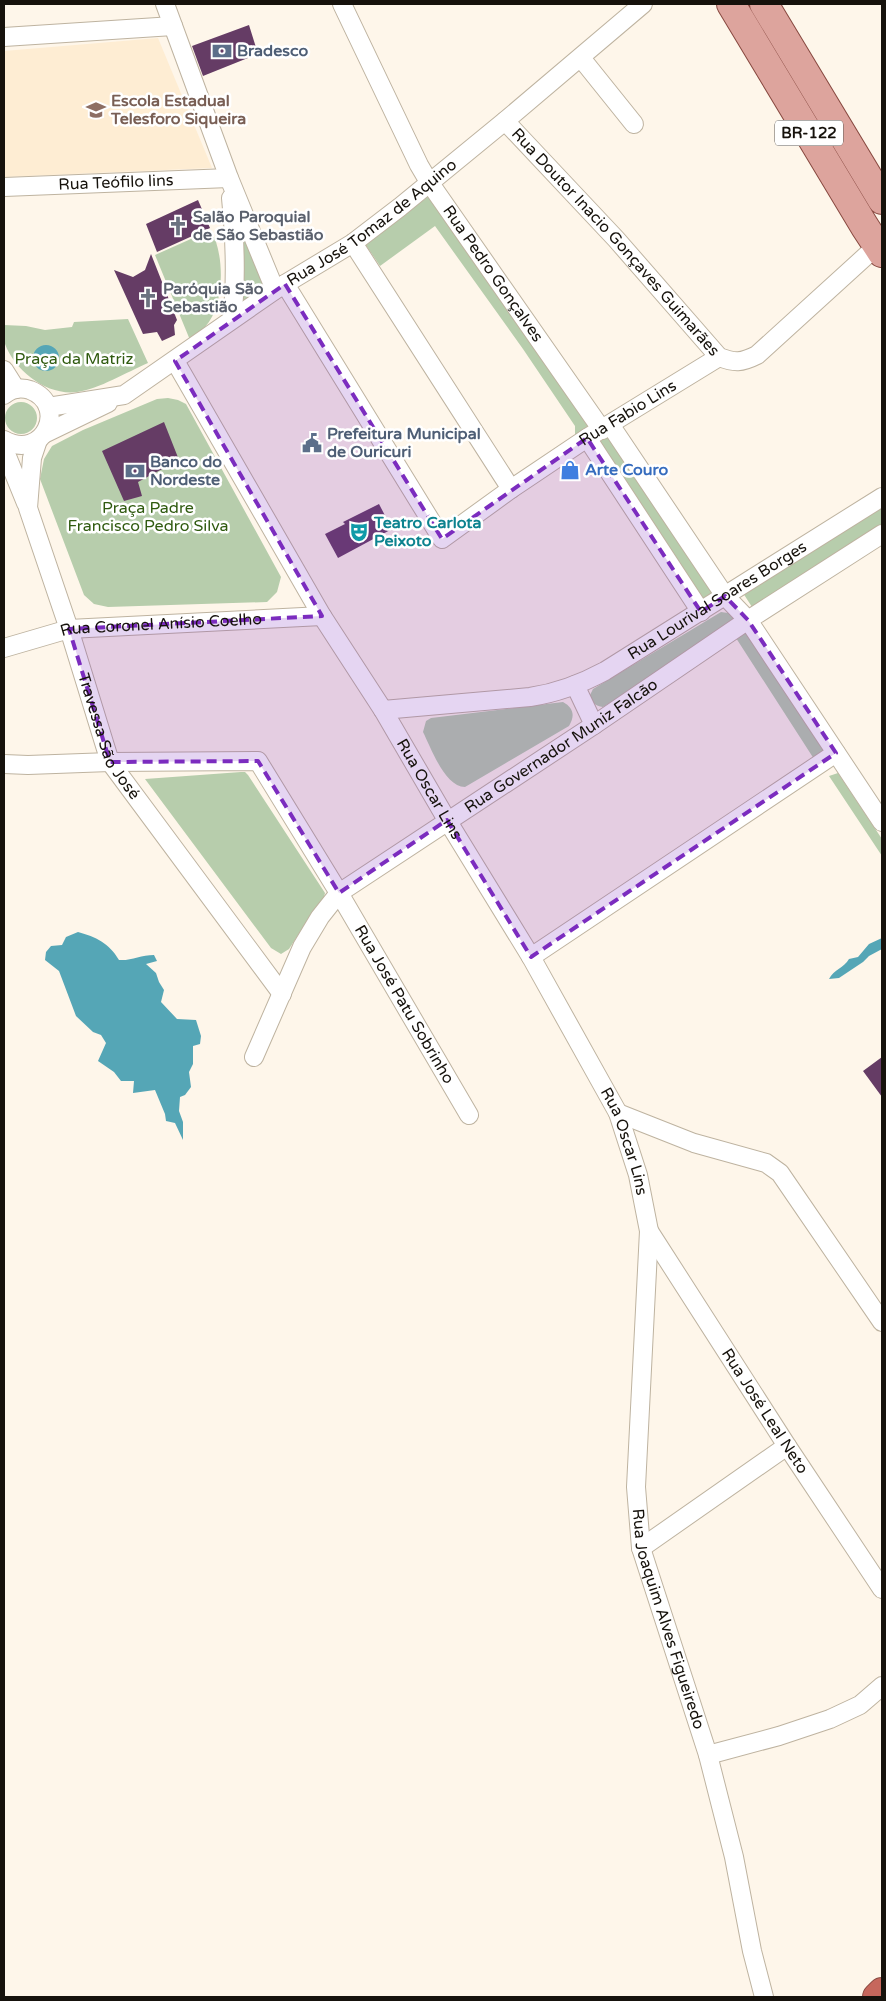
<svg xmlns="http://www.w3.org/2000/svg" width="886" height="2001" font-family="'Varela Round',sans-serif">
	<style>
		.built { fill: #feedd3 }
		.green { fill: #b7cdac }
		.water { fill: #55a6b6 }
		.building { fill: #653c65 }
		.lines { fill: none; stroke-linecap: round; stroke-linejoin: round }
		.street-casing { stroke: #beb3a0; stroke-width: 20 }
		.primary-casing { stroke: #884940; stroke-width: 30 }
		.highway-casing { stroke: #884940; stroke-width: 30 }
		.street { stroke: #fff; stroke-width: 18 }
		.primary { stroke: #dda49d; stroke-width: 28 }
		.highway { stroke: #c6675c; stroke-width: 28 }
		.marked { fill: #7b2cbf; fill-opacity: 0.2; stroke: #7b2cbf; stroke-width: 4; stroke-dasharray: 10 6; stroke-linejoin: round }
		.labels { text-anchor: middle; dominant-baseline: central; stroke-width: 5; stroke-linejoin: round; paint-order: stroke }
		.shield { fill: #fff; stroke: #5c5955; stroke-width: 1 }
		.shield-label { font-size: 15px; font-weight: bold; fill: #16120c }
		.service-label { font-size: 16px; font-weight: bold; fill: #4e5e75; stroke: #fff; text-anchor: start }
		.education-label { font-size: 16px; font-weight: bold; fill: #785e54; stroke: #fff; text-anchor: start }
		.street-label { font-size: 16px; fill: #16120c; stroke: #fff }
		.worship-label { font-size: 16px; font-weight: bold; fill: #5b616d; stroke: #fff; text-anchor: start }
		.park-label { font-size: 16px; fill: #2f5a0f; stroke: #fff }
		.shop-label { font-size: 16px; font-weight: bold; fill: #366cbe; stroke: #fff; text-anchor: start }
		.culture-label { font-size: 16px; font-weight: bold; fill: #0d838f; stroke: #fff; text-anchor: start }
	</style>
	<rect width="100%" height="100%" fill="#fef6ea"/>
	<path class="built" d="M158,38L212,168L4,177V51Z"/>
	<path class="green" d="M433,193L594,426L575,439V426L523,349L435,226L380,266L365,244Z
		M211,230C225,255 225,306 205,327C201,332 195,336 190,340L155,255Z
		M245,240L264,283L262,289L244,300L242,299L244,281L242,243Z
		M128,319L148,363C127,372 99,389 77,392C47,396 15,371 5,344C3,339 4,331 4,325L26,326L45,330L72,327L74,322Z
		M168,398L178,400L186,404L281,577L277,592L267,602L108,607L94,604L84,595L40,479L44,459L52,446L83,430L157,399Z
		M5 418a16 16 0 1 1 32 0a16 16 0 1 1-32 0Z
		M606,436L610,437L714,595L706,600L702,599L599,443Z
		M882,505V525L752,607L743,593Z
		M721,612L728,613L733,618V624L729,628L603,707C595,706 592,703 590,695L593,689Z
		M748,630L826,751L814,759L736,638Z
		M563,702C574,708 575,716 569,726L465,787C445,787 431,748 423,732L426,721L431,718Z
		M241,772H245L248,775L325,893L324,897L315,909L289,949L281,954L271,948L145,779Z
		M838,773L882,839V856L829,776Z"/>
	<path class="water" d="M33 358a13 13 0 1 1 26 0a13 13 0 1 1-26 0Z
		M78,932C96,937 109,943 119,960C131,961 141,955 154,955L157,961L146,964L156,973L159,982L164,990L161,1002L177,1019L196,1020L201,1036L200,1044L193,1046V1064L189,1072L191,1087L185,1095L180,1097L179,1111L183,1122V1140L175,1123L166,1121L165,1114L155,1090L133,1093L134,1081H121L114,1072L98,1061L106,1043L101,1035L93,1032L76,1016L59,971L45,960L46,952L51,946L62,945L66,937Z
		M882,938V949L869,956L863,962L839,978L829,979C834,969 844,968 849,959L858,957L869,944Z"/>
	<path class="building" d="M249,25L258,54L203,76L192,46Z
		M198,200L210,228L157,252L146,224Z
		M151,254L177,320L174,325L175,335L162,341L157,332L143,334L114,270L133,277L145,270Z
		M164,422L179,460L138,482L142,496L124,501L102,451Z
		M379,504L392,529L338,558L325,534L345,524L343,522Z
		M882,1057V1097L863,1071Z"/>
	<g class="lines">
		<defs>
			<g id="street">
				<path d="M165,4L229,178L275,290"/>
				<path id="s1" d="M342,4L419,165L429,182L602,430"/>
				<path d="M4,37L173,26"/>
				<path d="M581,58L634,124"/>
				<path id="s2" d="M505,121L616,239L719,357C735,363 741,363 757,355L878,245"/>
				<path id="s3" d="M4,187L229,178"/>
				<path d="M231,198C235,239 237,278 232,319"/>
				<path d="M353,243L511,489"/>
				<path id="s4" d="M285,284L442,539L511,489L587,438L719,357"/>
				<path id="s5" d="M175,361L322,616L383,710L447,820L531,957L618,1113L638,1175L649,1231L636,1487L641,1548L708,1755L734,1857L752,1951L764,1997"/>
				<path d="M4,370L16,389"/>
				<path d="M4,395C11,389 21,387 30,390C69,405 44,462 4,440"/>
				<path id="s6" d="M48,407L124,395L275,290L353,243L400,207L505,121L643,4"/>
				<path d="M611,426L725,596L748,620L882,822"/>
				<path d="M44,434L108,403"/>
				<path d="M587,438L701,612"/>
				<path id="s7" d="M38,440L32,458L28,508L69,629L110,762L282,994"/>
				<path d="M4,449L26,503"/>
				<path id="s8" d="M4,648L69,629L322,616"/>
				<path d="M575,685L594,725"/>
				<path id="s9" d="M383,710L530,697C557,693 581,684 605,671L882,497"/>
				<path id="s10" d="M4,764L28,765L110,762L258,761L339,893L469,1115"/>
				<path d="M531,957L836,753"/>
				<path id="s11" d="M254,1057L302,947L320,917L339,893L594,725L748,620L882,534"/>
				<path d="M618,1113L694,1143L766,1163L780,1173L882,1322"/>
				<path id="s12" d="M649,1231L787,1446L882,1589"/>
				<path d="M641,1548L787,1446"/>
				<path d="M708,1755L779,1736L830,1719L860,1705L882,1686"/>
			</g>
			<path id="primary" d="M731,4L865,227L882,253
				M764,4L882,200"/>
			<path id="highway" d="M877,1997L882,1992"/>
		</defs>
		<use href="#street" class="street-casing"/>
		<use href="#primary" class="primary-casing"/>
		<use href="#highway" class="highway-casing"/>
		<use href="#street" class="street"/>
		<use href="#primary" class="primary"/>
		<use href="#highway" class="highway"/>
	</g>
	<path class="marked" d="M285,284L442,539L587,438L701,612L725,596L748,620L836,753L531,957L447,820L339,893L258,761L110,762L69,629L322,616L175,361Z"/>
	<defs>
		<symbol id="bank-bare" viewBox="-9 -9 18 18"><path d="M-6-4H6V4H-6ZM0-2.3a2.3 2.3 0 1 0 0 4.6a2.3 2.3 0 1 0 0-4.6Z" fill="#5c6f8a" stroke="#fff" stroke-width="2.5" paint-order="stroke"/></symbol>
		<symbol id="school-bare" viewBox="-9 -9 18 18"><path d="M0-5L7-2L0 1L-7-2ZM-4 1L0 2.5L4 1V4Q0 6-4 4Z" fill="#8d6e63" stroke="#fff" stroke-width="2.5" paint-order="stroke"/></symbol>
		<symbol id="church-bare" viewBox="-9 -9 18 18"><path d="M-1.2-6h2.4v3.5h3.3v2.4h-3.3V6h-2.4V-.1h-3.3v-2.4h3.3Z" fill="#6b7280" stroke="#fff" stroke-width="2.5" paint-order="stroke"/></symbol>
		<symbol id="civic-bare" viewBox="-9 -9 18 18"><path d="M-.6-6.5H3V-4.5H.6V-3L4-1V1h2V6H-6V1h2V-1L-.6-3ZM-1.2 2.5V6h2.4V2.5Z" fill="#5c6f8a" stroke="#fff" stroke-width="2.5" paint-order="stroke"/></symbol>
		<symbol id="shop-bare" viewBox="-9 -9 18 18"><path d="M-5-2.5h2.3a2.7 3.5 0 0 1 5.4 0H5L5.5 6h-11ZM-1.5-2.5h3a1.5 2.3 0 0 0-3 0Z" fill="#3f7fe0" stroke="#fff" stroke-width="2.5" paint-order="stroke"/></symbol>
		<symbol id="theatre-bare" viewBox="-9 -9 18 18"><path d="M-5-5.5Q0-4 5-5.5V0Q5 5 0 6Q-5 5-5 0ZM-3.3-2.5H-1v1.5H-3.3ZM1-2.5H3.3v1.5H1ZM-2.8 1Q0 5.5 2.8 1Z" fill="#0f9aa8" stroke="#fff" stroke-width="2.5" paint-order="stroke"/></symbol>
	</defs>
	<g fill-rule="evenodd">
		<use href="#bank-bare" x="208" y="37" width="28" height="28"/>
		<use href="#school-bare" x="82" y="96" width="28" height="28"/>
		<use href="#church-bare" x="164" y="212" width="28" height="28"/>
		<use href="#church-bare" x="134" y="284" width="28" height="28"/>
		<use href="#civic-bare" x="298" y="429" width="28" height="28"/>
		<use href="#shop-bare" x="556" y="456" width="28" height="28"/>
		<use href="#bank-bare" x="121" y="457" width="28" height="28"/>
		<use href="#theatre-bare" x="345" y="518" width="28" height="28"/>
	</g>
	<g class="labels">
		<rect class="shield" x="775" y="120.5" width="68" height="25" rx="4"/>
		<g class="shield-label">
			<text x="809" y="133">BR-122</text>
		</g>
		<g class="service-label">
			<text x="237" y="51">Bradesco</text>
			<text x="327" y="434">Prefeitura Municipal<tspan x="327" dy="18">de Ouricuri</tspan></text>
			<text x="150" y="462">Banco do<tspan x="150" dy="18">Nordeste</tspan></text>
		</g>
		<g class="education-label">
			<text x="111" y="101">Escola Estadual<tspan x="111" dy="18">Telesforo Siqueira</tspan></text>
		</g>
		<g class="street-label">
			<text stroke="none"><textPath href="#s3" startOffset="112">Rua Teófilo lins</textPath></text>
			<text stroke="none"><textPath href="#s6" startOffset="379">Rua José Tomaz de Aquino</textPath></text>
			<text stroke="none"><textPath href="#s2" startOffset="164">Rua Doutor Inacio Gonçaves Guimarães</textPath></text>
			<text stroke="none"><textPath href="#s1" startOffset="310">Rua Pedro Gonçalves</textPath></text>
			<text stroke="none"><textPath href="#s4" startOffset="524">Rua Fabio Lins</textPath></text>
			<text stroke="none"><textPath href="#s9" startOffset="360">Rua Lourival Soares Borges</textPath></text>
			<text stroke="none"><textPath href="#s8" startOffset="160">Rua Coronel Anísio Coelho</textPath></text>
			<text stroke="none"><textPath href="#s7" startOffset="312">Travessa São José</textPath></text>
			<text stroke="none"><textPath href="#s11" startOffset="452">Rua Governador Muniz Falcão</textPath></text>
			<text stroke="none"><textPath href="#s5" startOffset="498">Rua Oscar Lins</textPath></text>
			<text stroke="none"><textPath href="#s10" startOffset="538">Rua José Patu Sobrinho</textPath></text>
			<text stroke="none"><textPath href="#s5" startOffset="902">Rua Oscar Lins</textPath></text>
			<text stroke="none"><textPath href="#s12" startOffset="214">Rua José Leal Neto</textPath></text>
			<text stroke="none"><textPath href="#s5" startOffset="1388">Rua Joaquim Alves Figueiredo</textPath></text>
		</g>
		<g class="worship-label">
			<text x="193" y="217">Salão Paroquial<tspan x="193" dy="18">de São Sebastião</tspan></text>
			<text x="163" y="289">Paróquia São<tspan x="163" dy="18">Sebastião</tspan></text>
		</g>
		<g class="park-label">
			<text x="74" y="359">Praça da Matriz</text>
			<text x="148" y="508">Praça Padre<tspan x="148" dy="18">Francisco Pedro Silva</tspan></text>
		</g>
		<g class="shop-label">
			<text x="585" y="470">Arte Couro</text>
		</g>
		<g class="culture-label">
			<text x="374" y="523">Teatro Carlota<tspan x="374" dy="18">Peixoto</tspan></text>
		</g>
	</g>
	<rect width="886" height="2001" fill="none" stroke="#16120c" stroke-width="10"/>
</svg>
